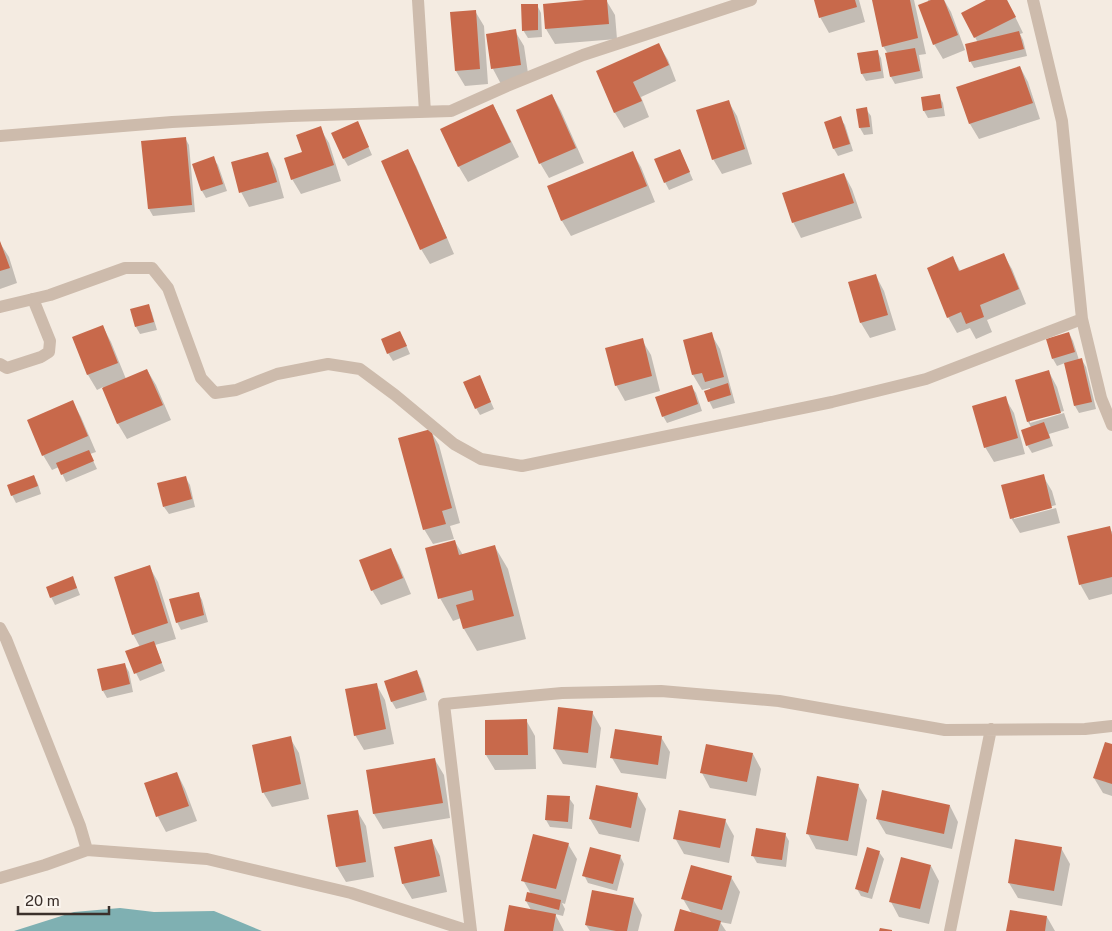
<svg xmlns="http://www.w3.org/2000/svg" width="1112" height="931" font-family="'Public Sans',sans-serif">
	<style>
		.water { fill: #7fb0b2 }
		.shadow { fill: #0003 }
		.building { fill: #c8694b }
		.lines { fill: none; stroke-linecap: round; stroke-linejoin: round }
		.lane { stroke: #cdbbac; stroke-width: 12 }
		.street { stroke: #cdbbac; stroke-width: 12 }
	</style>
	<rect width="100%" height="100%" fill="#f4ebe1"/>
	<path class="water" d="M120,908L154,912L214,911L262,931H14L74,912Z"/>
	<path class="shadow" d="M599,0H606L615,15L617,39L555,44L546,29Z
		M815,0H859L865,22L829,33L820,17Z
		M873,0H914L926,54L919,55L923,78L895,84L891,77L888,54L883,46Z
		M928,0H944L951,12L965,50L943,59L934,44Z
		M988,0H1007L1023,33L1020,34L1023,40L1027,56L974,68L970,61L978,43L963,13Z
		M537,5L541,13L542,37L528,38L523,30Z
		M475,11L484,26L488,84L465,86L456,71L452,13Z
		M515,31L524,46L529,80L501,84L493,69Z
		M659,45L668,60L676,81L641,97L649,117L624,128L615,113L598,72Z
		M877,51L881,58L884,78L866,81L862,74L859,54Z
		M1020,67L1028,82L1040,119L979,139L970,124L958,88Z
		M552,95L561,111L584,163L549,178L540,163Z
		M939,96L943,103L945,116L928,118L924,111L922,98Z
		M728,101L737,116L752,164L722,174L713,159Z
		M493,105L501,120L519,157L468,182L459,167L442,130Z
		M866,109L871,116L873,134L864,135L860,128Z
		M840,118L845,125L853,151L838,156L834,149Z
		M320,128L329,143L341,181L301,194L292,179Z
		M361,130L372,155L348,166L344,159Z
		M185,138L189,145L195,212L153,216L149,209L143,142Z
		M680,150L693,180L669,190L665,182Z
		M407,151L416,166L454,254L430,264L421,249Z
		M632,152L641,167L655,202L571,236L562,221L548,187Z
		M268,153L276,169L284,198L249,207L241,192Z
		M213,158L218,165L227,191L206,198L202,191L194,165Z
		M844,174L852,189L862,218L801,238L793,222Z
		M0,243L9,257L17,283L0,289Z
		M1003,254L1012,269L1026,304L987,320L992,332L976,339L970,328L957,333L948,317L953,258L961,272Z
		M876,276L884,291L896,330L870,338L861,323Z
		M148,305L152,313L157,330L140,334L136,327Z
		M103,327L111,342L126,379L147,370L156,385L171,420L127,439L118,424L103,387L97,390L88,375L73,338Z
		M1069,333L1073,341L1079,360H1082L1086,367L1096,409L1079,413L1075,406L1065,363L1057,366L1053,359Z
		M711,334L720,349L735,403L713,409L709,401L710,388L702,390L693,375Z
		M404,340L410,354L393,361L388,353Z
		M642,340L651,355L660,391L625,401L616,385Z
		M1049,372L1057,387L1064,411L1030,420V423L1064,413L1069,428L1049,434L1053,446L1032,453L1027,445L1031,427L1028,422L1017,381Z
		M483,384L494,409L480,415L476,408Z
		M691,386L696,393L702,411L667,423L663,416Z
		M1005,398L1014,413L1025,454L994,462L985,447Z
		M72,401L81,417L96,452L90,454L97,469L66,482L59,467L52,470L43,455Z
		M430,430L439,445L460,523L450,526L454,539L433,544L424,529Z
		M34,476L38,484L41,494L16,503L12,495Z
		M1043,476L1052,491L1056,505L1014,517V519L1056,508L1060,523L1020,533L1011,518Z
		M185,477L190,485L195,507L169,514L164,507Z
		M1109,527L1112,532V594L1089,600L1080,584Z
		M455,542L463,555L495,547L508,569L526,639L477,651L464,629L461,618L453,621L440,598Z
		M391,550L399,565L411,594L381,605L372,590Z
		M149,566L158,582L176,639L155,645L165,671L140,681L136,673L127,652L140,647L133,634Z
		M72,578L76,585L80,595L55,605L51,597Z
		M198,593L202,600L208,622L181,630L177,622Z
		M125,665L129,672L133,692L107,698L103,691Z
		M417,672L421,679L427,700L396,709L392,702L386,682Z
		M376,684L385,700L394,744L364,750L355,735Z
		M559,709L592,712L601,728L596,768L563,764L554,749Z
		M526,720L535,736L536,769L495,770L486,755Z
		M661,737L670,752L666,779L621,773L612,758Z
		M290,738L299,753L309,799L272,807L263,792Z
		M1112,745V796L1103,793L1094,778Z
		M753,754L761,769L756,796L710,788L702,773Z
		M435,760L444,775L450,818L383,829L374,814L367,771Z
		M177,773L185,789L197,821L166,832L158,817L146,784Z
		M858,785L867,800L857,856L816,849L808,834Z
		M637,794L646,809L639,842L599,834L590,819Z
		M569,798L574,805L572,829L550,827L546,820Z
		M950,806L958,822L952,849L886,834L877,819Z
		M357,811L366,826L374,877L346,882L337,867Z
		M725,820L734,836L729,863L684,854L675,838Z
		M785,834L789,841L786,867L757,863L753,856Z
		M432,841L440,856L447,892L412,899L403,884L396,848Z
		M568,844L577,859L565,904L562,903L565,909L563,916L555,914L564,931H506L531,910L526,901L531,894L523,880Z
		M1061,848L1070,864L1062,906L1018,898L1009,883Z
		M879,852L884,859L872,899L861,896L857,889Z
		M620,856L624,864L617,891L588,883L584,875Z
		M931,866L939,881L929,924L899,917L891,902Z
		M731,877L740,892L731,924L720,922L726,931H675L692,914L683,899Z
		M633,899L642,915L638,931H590L586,925Z
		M1047,917L1055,931H1008Z"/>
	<path class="building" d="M585,0H607L609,24L545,29L543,4Z
		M814,0H855L857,7L819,18Z
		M872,0H910L918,38L882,47Z
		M931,0H944L958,35L933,45L918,5Z
		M986,0H1007L1016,17L974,38L961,13Z
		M521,4H538V30L522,31Z
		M476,10L480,69L455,71L450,12Z
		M516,29L521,65L491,69L486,34Z
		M1019,31L1024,49L969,62L965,44Z
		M659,43L669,65L633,82L642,101L614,113L596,71Z
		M915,48L920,71L890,77L885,53Z
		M878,50L881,71L861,74L857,53Z
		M1020,66L1033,103L969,124L956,87Z
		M552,94L576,148L539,164L516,110Z
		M940,94L942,108L923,111L921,97Z
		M729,100L745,149L712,160L696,110Z
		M493,104L511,142L458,167L440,129Z
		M867,107L870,127L859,128L856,109Z
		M841,116L850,144L833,149L824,122Z
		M358,121L369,147L343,159L331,133Z
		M321,126L334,165L291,180L284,158L302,152L296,135Z
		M186,137L192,205L148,209L141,141Z
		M408,149L447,238L420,250L381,161Z
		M680,149L690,172L664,183L654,159Z
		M633,151L647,186L561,221L547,186Z
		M268,152L277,182L239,193L231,162Z
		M214,156L223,184L201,191L192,164Z
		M844,173L854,203L792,223L782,193Z
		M0,241L10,268L0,271Z
		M1004,253L1019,289L980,305L984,317L966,324L961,312L947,318L927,268L953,256L959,271Z
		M876,274L888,315L860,323L848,282Z
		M149,304L154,322L135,327L130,309Z
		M103,325L118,363L87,375L72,337Z
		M400,331L407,346L387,354L381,339Z
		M712,332L724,377L705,382L702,373L692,375L683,340Z
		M1069,332L1075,352L1052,359L1046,339Z
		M643,338L652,376L615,386L605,348Z
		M1082,358L1092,402L1074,406L1064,363Z
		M147,369L163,405L117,424L102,388Z
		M1049,370L1061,413L1027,422L1015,380Z
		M480,375L491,402L475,409L463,382Z
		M728,383L731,395L708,402L704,391Z
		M692,385L698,404L662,417L655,397Z
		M1006,396L1018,438L984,448L972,406Z
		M73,400L88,436L42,456L27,420Z
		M1044,422L1050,438L1026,446L1021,430Z
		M431,429L452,508L442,511L446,524L423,530L398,438Z
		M89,450L94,461L61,475L56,463Z
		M1044,474L1052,508L1010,519L1001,485Z
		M34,475L38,486L11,496L7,485Z
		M186,476L192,499L163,507L157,483Z
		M1110,526L1112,535V577L1079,585L1067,536Z
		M455,540L459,555L495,545L514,616L463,629L456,605L474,600L472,590L438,599L425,548Z
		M391,548L403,578L371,591L359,560Z
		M150,565L168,623L132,635L114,577Z
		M73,576L77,588L50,598L46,587Z
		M199,592L204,615L176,623L169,599Z
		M154,641L162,663L134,674L125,651Z
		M125,663L130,684L102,691L97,669Z
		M417,670L424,692L391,702L384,681Z
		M377,683L386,729L354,736L345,689Z
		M558,707L593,711L588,753L553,749Z
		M527,719L528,755H485V720Z
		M615,729L662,736L658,765L610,758Z
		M291,736L301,784L262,793L252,745Z
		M1105,742L1112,744V784L1093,778Z
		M706,744L753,753L747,782L700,773Z
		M435,758L443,803L373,814L366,770Z
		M177,772L189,806L156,817L144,783Z
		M817,776L859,784L848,841L806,834Z
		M596,785L638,793L631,828L589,819Z
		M882,790L950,805L944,834L876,819Z
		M547,795L570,796L568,822L545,820Z
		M358,810L366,862L336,867L327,815Z
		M679,810L726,819L720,848L673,839Z
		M756,828L786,833L782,860L751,856Z
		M533,834L569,843L556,889L521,881Z
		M432,839L440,876L402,884L394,847Z
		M1015,839L1062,847L1054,891L1008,883Z
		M590,847L621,855L613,884L582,876Z
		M867,847L880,851L868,893L855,889Z
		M901,857L931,865L920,909L889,902Z
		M691,865L732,876L722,910L681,899Z
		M592,890L634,898L627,931H616L585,925Z
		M527,892L561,900L559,910L525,901Z
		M509,905L556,914L553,931H504Z
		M680,909L721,921L718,931H674Z
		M1010,910L1047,916L1045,931H1006Z
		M880,928L892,930V931H879Z"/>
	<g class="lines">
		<path class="lane" d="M0,364L7,368L41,357L49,352L50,341L33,299"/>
		<path class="street" d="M418,0L425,112
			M1033,0L1062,121L1082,319L1101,398L1112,425
			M0,136L172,122L291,116L451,111L507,86L583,55L751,0
			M0,307L50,295L125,268H152L168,288L201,378L215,393L236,390L277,374L328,364L360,369L395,395L454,444L481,459L522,466L832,402L926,379L1082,319
			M0,628L6,639L80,826L87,850
			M0,878L45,865L87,850L207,859L351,893L469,931
			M471,931L444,704L562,693L661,691L779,701L945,730L1085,729L1112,726
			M950,931L991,729"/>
	</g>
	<path d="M18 906v8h91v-8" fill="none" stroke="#3b302b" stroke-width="2.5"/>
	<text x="25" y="906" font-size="15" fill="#3b302b" stroke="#fbf5ee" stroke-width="4" paint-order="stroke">20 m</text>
</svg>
